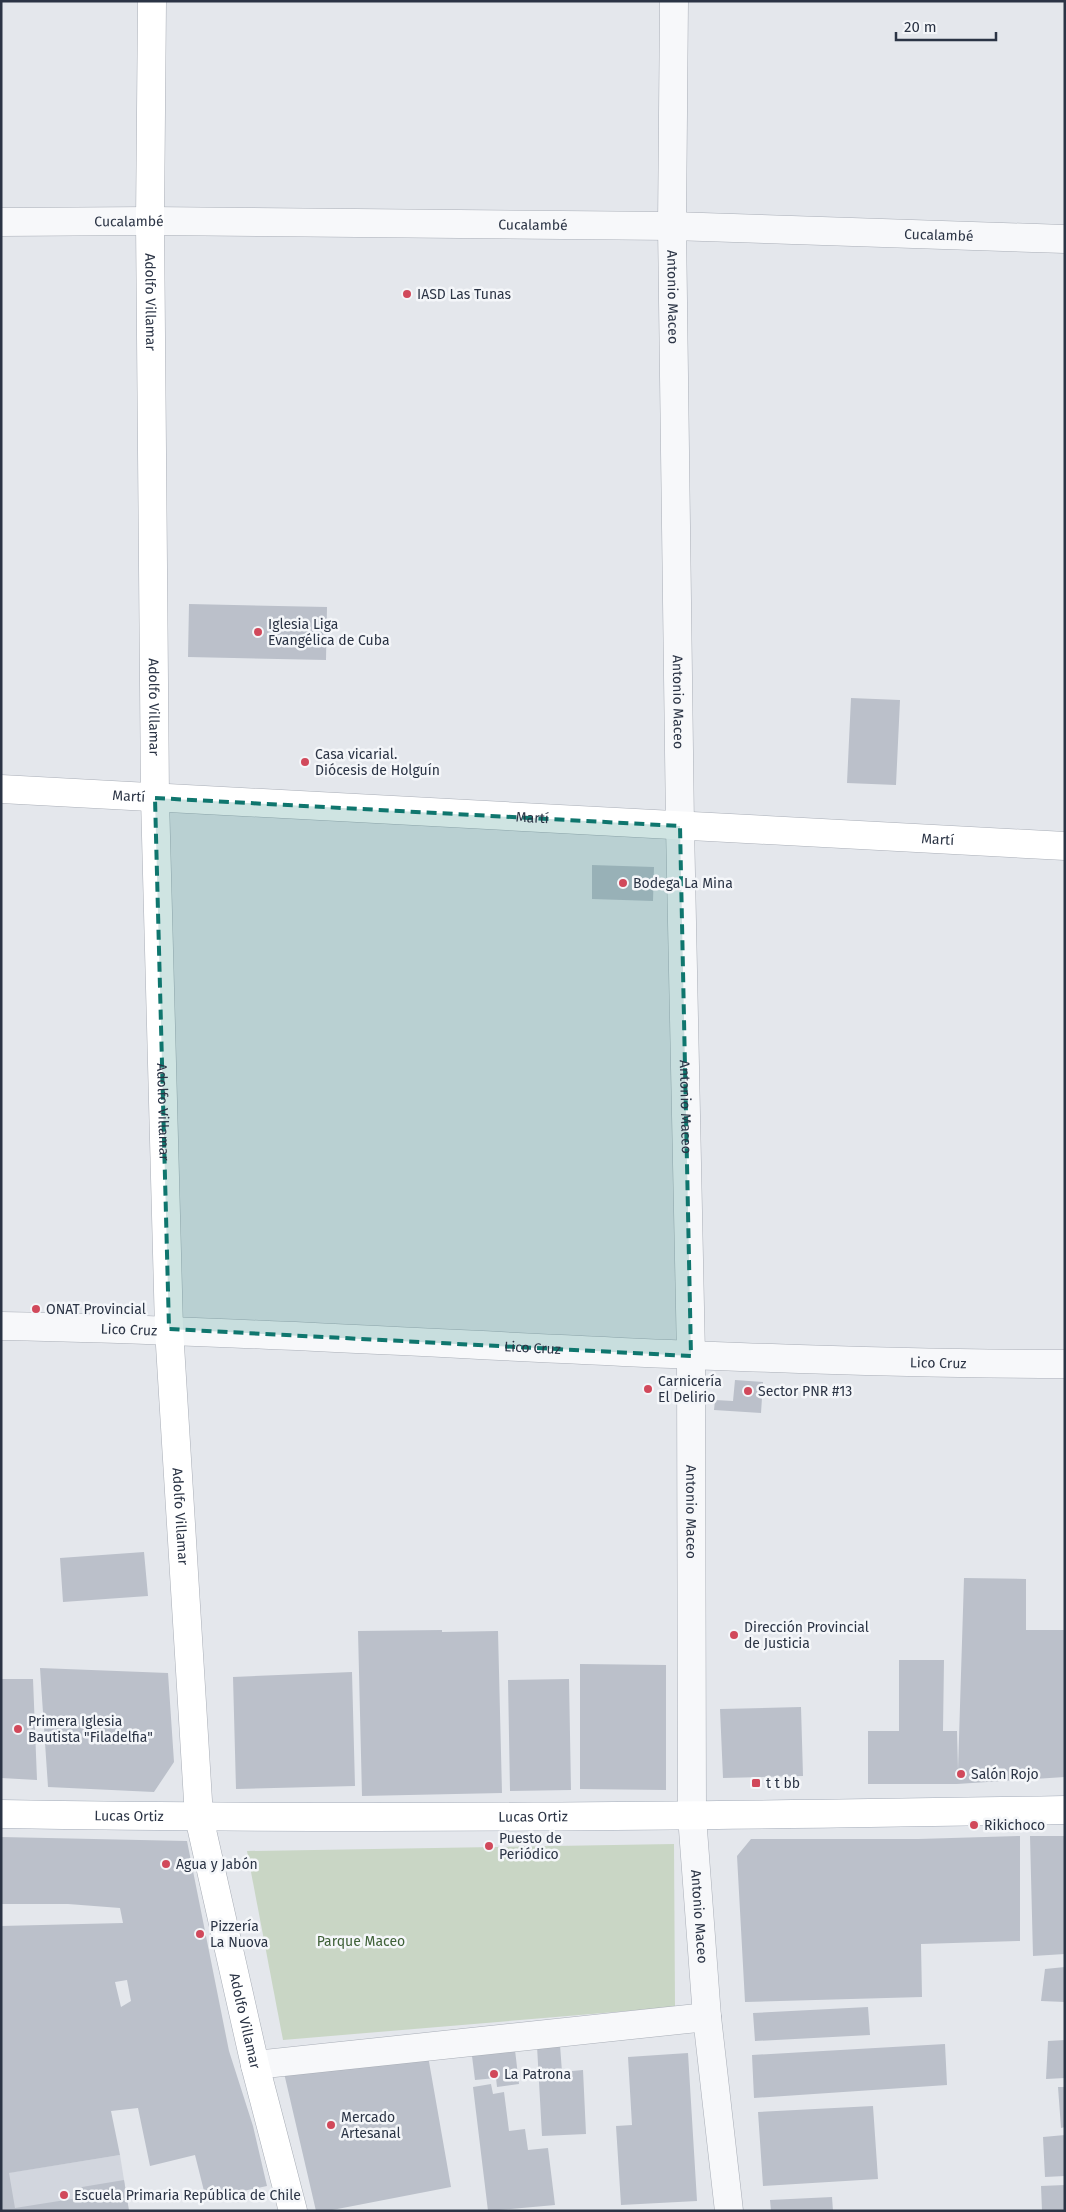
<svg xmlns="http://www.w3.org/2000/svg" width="1066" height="2212" font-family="'Fira Sans',sans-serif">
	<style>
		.built { fill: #d2d6de }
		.green { fill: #c9d6c5 }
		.building { fill: #bbc0ca; fill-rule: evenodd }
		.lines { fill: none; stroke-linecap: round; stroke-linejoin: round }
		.street-casing { stroke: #a9aeb7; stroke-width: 29 }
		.secondary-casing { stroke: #a9aeb7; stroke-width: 29 }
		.primary-casing { stroke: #a3abb8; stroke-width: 29 }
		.street { stroke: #f7f8fa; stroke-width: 28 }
		.secondary { stroke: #fff; stroke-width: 28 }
		.primary { stroke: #fff; stroke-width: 28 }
		.marked { fill: #0f766e; fill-opacity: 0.2; stroke: #0f766e; stroke-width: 4; stroke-dasharray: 10 6; stroke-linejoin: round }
		.poi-dot { fill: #d1495b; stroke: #f4f6f9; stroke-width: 2 }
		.labels { text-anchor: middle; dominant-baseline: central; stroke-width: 5; stroke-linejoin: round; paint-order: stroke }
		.street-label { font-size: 14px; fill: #2b3445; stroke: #f4f6f9 }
		.poi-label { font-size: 14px; fill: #2b3445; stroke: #f4f6f9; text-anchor: start }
		.park-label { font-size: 14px; fill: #3f6138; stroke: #f4f6f9 }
	</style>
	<rect width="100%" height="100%" fill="#e4e7ec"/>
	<path class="built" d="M120,2155L129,2211H1V2174Z"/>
	<path class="green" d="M674,1844L675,2007L283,2040L247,1851Z"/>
	<path class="building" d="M189,604L327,607L326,660L188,657Z
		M851,698L900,700L896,785L847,783Z
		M592,865L654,867L653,901L592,899Z
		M735,1380L763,1382L761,1413L714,1410L715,1400L733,1401Z
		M144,1552L148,1596L63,1602L60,1558Z
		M964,1578L1026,1579V1630H1064L1065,1777L957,1784H868V1731H899V1660H944L943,1731H957L958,1770Z
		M442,1630V1632L498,1631L502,1793L362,1796L358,1631Z
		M580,1664L666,1665V1790L580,1789Z
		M40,1668L168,1673L174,1762L154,1792L48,1787Z
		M352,1672L355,1786L236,1789L233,1677Z
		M1,1679H33L37,1780L1,1778Z
		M569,1679L571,1790L510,1791L508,1680Z
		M801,1707L803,1776L723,1778L720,1709Z
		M1020,1836V1941L921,1944L922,1997L745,2002L737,1856L751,1839H918Z
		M1030,1836H1065V1954L1033,1956Z
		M1,1837L187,1841L229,2051L253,2126L267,2186L206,2199L195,2155L150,2166L138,2108L111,2111L120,2155L9,2173L15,2208L78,2198L76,2188L124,2180L129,2211H1V1926L123,1923L120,1908L68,1904H1ZM127,1980L131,2001L121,2007L115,1982Z
		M1065,1967V2002L1041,2001L1045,1969Z
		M868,2007L870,2035L755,2041L753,2013Z
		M1065,2040V2078L1046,2079L1048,2041Z
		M945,2044L947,2085L754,2098L752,2055Z
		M560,2045L562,2072L583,2070L586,2134L542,2136L537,2046Z
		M515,2050L519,2084L497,2087L496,2078L475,2080L472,2056Z
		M688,2053L697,2201L621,2205L616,2126L632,2125L628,2057Z
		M428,2056L451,2187L327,2211H316L284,2073Z
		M491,2084L493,2094L504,2092L509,2131L525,2129L528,2150L548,2148L555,2205L488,2211L473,2087Z
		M1058,2087H1065V2127L1061,2128Z
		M873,2106L878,2179L763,2186L758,2112Z
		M1065,2135V2176L1045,2177L1043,2137Z
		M1065,2185V2211H1042L1041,2186Z
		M832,2197L833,2211H771L770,2200Z"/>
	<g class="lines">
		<defs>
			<g id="street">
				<path id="s1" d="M674,1L672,226L680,826L691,1356L692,1816L707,2017L729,2211"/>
				<path id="s2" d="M1,222L150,221L672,226L1065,239"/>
				<path id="s3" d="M1,1326C356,1333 710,1364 1065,1364"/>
				<path d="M255,2065L707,2017"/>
			</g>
			<g id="secondary">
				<path id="s4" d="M152,1L150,221L155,798L169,1329L199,1817L255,2065L293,2211"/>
				<path id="s5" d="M1,789L1065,846"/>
			</g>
			<g id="primary">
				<path id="s6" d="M1,1814C356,1820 710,1816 1065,1810"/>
			</g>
		</defs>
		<use href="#street" class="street-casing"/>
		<use href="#secondary" class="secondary-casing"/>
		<use href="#primary" class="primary-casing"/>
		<use href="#street" class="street"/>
		<use href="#secondary" class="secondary"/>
		<use href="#primary" class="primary"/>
	</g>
	<path class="marked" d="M155,798L680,826L691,1356L169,1329Z"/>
	<g class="poi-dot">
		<circle cx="407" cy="294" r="5"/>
		<circle cx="258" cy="632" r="5"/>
		<circle cx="305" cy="762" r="5"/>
		<circle cx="623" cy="883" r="5"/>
		<circle cx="36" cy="1309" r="5"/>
		<circle cx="648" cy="1389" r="5"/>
		<circle cx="748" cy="1391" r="5"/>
		<circle cx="734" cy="1635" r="5"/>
		<circle cx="18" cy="1729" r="5"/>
		<circle cx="961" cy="1774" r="5"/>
		<rect x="751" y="1778" width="10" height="10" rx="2.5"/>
		<circle cx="974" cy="1825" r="5"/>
		<circle cx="489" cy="1846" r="5"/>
		<circle cx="166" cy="1864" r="5"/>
		<circle cx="200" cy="1934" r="5"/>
		<circle cx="494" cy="2074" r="5"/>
		<circle cx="331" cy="2125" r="5"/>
		<circle cx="64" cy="2195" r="5"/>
	</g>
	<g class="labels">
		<g class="street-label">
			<text stroke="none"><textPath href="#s2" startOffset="128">Cucalambé</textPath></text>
			<text stroke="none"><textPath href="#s2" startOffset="532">Cucalambé</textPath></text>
			<text stroke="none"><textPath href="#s2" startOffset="938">Cucalambé</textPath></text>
			<text stroke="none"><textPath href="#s1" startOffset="296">Antonio Maceo</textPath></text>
			<text stroke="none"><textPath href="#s4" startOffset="301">Adolfo Villamar</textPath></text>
			<text stroke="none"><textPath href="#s1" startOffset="701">Antonio Maceo</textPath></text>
			<text stroke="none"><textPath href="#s4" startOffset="706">Adolfo Villamar</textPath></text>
			<text stroke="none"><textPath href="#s5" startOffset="128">Martí</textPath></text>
			<text stroke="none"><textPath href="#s5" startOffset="532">Martí</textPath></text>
			<text stroke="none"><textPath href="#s5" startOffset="938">Martí</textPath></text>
			<text stroke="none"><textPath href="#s1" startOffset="1106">Antonio Maceo</textPath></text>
			<text stroke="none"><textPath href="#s4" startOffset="1111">Adolfo Villamar</textPath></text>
			<text stroke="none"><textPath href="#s3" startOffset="128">Lico Cruz</textPath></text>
			<text stroke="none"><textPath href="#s3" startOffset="532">Lico Cruz</textPath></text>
			<text stroke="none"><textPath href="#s3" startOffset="938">Lico Cruz</textPath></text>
			<text stroke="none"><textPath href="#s1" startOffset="1511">Antonio Maceo</textPath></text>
			<text stroke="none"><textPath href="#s4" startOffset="1516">Adolfo Villamar</textPath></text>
			<text stroke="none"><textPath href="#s6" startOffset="128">Lucas Ortiz</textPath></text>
			<text stroke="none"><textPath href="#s6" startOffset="532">Lucas Ortiz</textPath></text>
			<text stroke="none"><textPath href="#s1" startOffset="1916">Antonio Maceo</textPath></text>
			<text stroke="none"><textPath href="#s4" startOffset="2026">Adolfo Villamar</textPath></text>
		</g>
		<g class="poi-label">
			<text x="417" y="294">IASD Las Tunas</text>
			<text x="268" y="624">Iglesia Liga<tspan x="268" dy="16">Evangélica de Cuba</tspan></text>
			<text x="315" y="754">Casa vicarial.<tspan x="315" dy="16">Diócesis de Holguín</tspan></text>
			<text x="633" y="883">Bodega La Mina</text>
			<text x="46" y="1309">ONAT Provincial</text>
			<text x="658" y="1381">Carnicería<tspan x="658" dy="16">El Delirio</tspan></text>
			<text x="758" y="1391">Sector PNR #13</text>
			<text x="744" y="1627">Dirección Provincial<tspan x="744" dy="16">de Justicia</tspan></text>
			<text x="28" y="1721">Primera Iglesia<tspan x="28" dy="16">Bautista "Filadelfia"</tspan></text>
			<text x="971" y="1774">Salón Rojo</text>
			<text x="766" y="1783">t t bb</text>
			<text x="984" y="1825">Rikichoco</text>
			<text x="499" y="1838">Puesto de<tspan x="499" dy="16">Periódico</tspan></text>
			<text x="176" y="1864">Agua y Jabón</text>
			<text x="210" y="1926">Pizzería<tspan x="210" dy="16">La Nuova</tspan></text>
			<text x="504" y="2074">La Patrona</text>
			<text x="341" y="2117">Mercado<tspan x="341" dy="16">Artesanal</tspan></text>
			<text x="74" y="2195">Escuela Primaria República de Chile</text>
		</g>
		<g class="park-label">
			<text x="361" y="1941">Parque Maceo</text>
		</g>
	</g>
	<rect width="1066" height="2212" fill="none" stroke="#2b3445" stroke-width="5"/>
	<path d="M896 32v8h100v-8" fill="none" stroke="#2b3445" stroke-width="2.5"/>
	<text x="904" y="32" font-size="15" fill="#2b3445" stroke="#f4f6f9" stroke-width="4" paint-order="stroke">20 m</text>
</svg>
